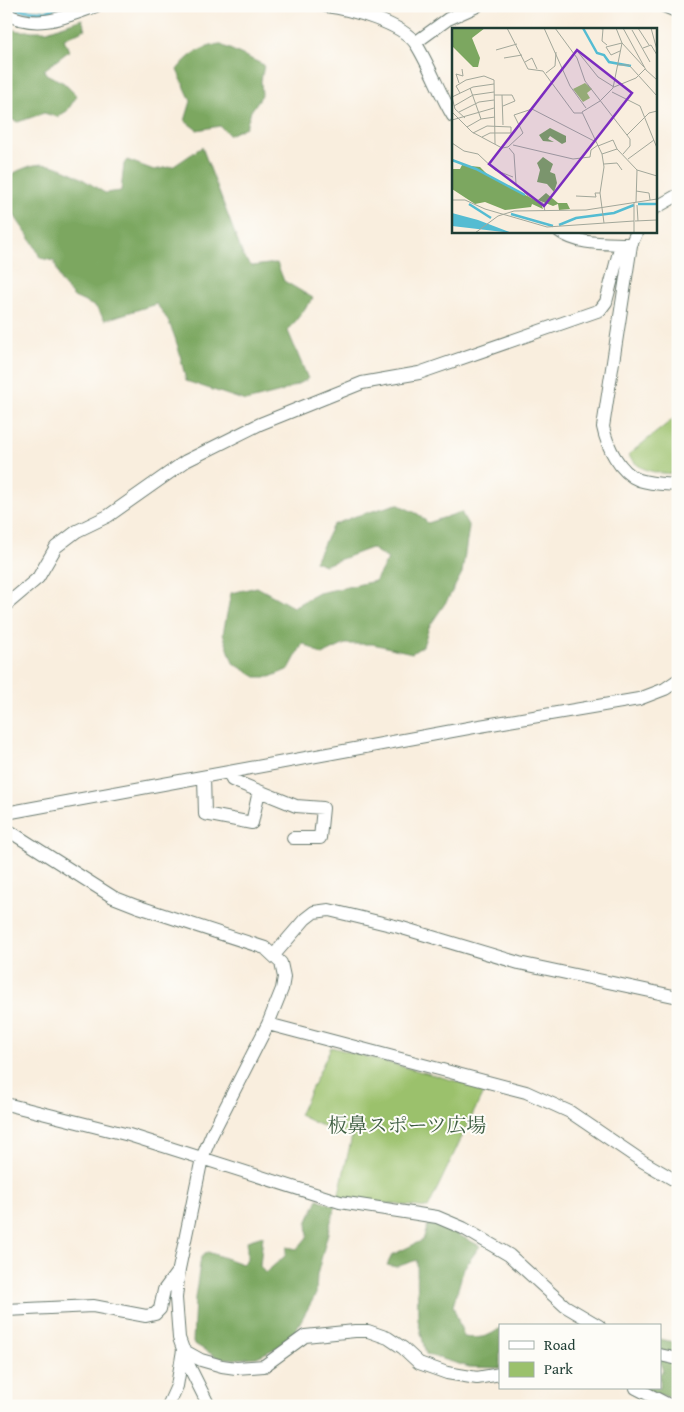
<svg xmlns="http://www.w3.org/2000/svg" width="684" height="1412" font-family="'Gentium Book Plus','Noto Serif JP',serif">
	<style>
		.green { fill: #9bc16c; stroke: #5d7f50 }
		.forest { fill: #7ca760; stroke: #4e724a }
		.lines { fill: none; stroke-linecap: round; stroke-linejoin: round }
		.stream { stroke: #54bcd2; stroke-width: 4 }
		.minor-casing { stroke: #6b7b70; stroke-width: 14 }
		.minor { stroke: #fff; stroke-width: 12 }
		.labels { text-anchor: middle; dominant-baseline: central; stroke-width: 4; stroke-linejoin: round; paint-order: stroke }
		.park-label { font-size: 20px; fill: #3e5e42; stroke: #fdfcf7 }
		.inset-river { fill: none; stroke: #54bcd2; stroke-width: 2.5 }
		.inset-road { fill: none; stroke: #a2a79a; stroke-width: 1 }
		.view { fill: #7b2cbf; fill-opacity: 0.15; stroke: #7b2cbf; stroke-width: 2.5 }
		.inset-edge { fill: none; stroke: #1f3d34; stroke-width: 2.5 }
	</style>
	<rect width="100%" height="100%" fill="#fdfcf7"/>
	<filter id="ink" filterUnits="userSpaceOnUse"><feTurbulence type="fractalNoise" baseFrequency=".02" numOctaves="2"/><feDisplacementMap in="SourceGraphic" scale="10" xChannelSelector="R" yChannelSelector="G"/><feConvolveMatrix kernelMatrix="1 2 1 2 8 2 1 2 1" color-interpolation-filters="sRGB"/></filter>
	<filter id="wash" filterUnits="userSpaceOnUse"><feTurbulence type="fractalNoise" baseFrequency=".0096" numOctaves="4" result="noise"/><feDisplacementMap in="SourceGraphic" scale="20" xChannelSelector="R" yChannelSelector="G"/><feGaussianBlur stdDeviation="1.12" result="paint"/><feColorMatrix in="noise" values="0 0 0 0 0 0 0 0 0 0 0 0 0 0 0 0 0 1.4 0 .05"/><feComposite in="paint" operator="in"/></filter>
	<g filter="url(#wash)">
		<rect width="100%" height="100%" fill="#f9eede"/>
		<path class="green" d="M678,415V474C657,473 641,473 628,455Z
			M331,1047L485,1089L428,1208L338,1198L352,1136L334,1132L299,1115Z"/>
		<path class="forest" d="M82,19L85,29L64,39L69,51L44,70L46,74L64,83L77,96L67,111L57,117L44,113L18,122L6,118V28L19,31H47Z
			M219,44L264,65L261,81L262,95L251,111L246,127L229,135L220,126L197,130L185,121L191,101L177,70C189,54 200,48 219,44Z
			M202,147L244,258L252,266L277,263L284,281L313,298L288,331L308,379L281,392L246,401L186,381C180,355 175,324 156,304L105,320L96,307L74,297L61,282L54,261L40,258C32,236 17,224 9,205C5,196 5,184 11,176C14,172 20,170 25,168C53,155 81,179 105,193L121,191L124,164L127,160L154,170L174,166Z
			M397,504L418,514L428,523L461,512L469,527L462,573L448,599L429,627L423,646L412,653L373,644H345L322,655L303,643L289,669L270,677H256L233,663L223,634L231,593L257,587L293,607L319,593L375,581L388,559L371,548L325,565L315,561L333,525L356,516Z
			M318,1199L335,1206L317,1275L316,1294L289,1342L257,1357L235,1359L218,1358L193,1343L195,1298L201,1257L208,1252L242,1264L247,1259V1241L263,1236L260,1266L265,1273L285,1256L287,1247L297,1249L308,1236L307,1223Z
			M428,1225H440L480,1246L464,1268L453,1306L464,1337C479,1339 489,1337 500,1328V1368L469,1367L426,1354L418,1320L417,1260L396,1267L387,1265L392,1255L423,1240Z
			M660,1339L678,1343V1400L647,1391L645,1388H660V1373L663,1371L660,1363Z"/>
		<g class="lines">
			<path class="stream" d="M9,6L12,9L46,12L59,6"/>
		</g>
	</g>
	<g filter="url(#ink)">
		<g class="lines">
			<defs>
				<path id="minor" d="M326,6C350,9 402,23 416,44C430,66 439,93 453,116
					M664,6L678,12
					M6,14C38,30 65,17 96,6
					M415,43L448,19L477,6
					M655,208L678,195
					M559,231C578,245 604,243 627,244
					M637,231L631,245L603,427C607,446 619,472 639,480C651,484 665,484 678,485
					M6,605L38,578L56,547L77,531L108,516L186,461L260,424L362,383L419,373L600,310L606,302L621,244
					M229,772L232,780L296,806L323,808L320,838H293
					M204,777L205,814L252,823L259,791
					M6,813L474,727L639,699L665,689L678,680
					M6,829L113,897L136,906L265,948L281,963L284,977L282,989L268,1024L212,1134L202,1158L179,1269L176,1298L179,1338L189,1366L209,1406
					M274,955L305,919L314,912L329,910L399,927L519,963L678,997
					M268,1024L526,1092L570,1112L642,1161L678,1182
					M6,1104L129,1135L340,1202L437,1217L463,1228L509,1255L565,1306L599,1326
					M6,1310L93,1306L146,1316L155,1314L160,1309L164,1290L178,1271
					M660,1355L678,1359
					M636,1388L671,1406
					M168,1406L177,1386L183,1350L201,1360L222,1366L236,1368L264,1366L305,1336L355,1331H368L388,1338L403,1348L419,1363L447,1373L477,1378L500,1374"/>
			</defs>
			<use href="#minor" class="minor-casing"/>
			<use href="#minor" class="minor"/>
		</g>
	</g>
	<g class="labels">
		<g class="park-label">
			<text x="407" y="1124">板鼻スポーツ広場</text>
		</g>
	</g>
	<g transform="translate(452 28)">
		<rect width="205" height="205" fill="#f9eede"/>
		<path d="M133,55L140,61L135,65L138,70L131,74L121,61Z" fill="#9bc16c"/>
		<path d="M0,0H33L20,10L28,30L26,39H21L0,18ZM98,100L114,108V114L110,116L98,108L96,111L102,114L91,113L87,107ZM91,129L101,136L98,144L103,146L105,155L102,164L95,156L85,154L88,142L85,135ZM10,137L28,139L38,149L89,175L91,181L80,176L79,179L53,182L33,174L23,176L0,161V141H8ZM94,165L106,175H115L118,181L107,182L106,176L101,178L86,172Z" fill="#7ca760"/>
		<path d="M0,185L26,192L60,205L0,198Z" fill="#54bcd2"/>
		<path class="inset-river" d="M131,0L145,25L152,27L157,34L179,38M0,132L24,141L73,167M17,176L39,190M186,176H205M59,186L101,198M107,197L124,190L162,185L182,177"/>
		<path class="inset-road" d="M55,0L76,41L91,43L122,85H130M92,0L118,58L134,80M103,0L125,30L133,53L178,111V118L171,126M146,0L151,1L150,13L155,17M171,0L194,42L205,52M186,0L197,17M199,0L205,22M180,2L198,34M170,15L192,39M191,20L199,17L205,27M44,22L65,16M168,23L159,27L154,19L170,15M126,24L146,49L162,59L184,50L193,41M52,30L70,27M73,34L80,30L85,41M166,37H177L205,68M94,45L103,38L104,24M7,55L4,46L11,48L10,41M18,60L29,91M160,64L188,78L205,120M8,65L4,58L14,52L32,48L42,52L43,116M42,67H60L63,73L51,78M50,67L51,97M0,69L21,59L42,56M0,69L3,81L13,90M2,78L21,67L42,64M0,84L20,104L50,120L56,119L71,105L62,87L80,81L144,114M7,84L27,74L42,72M0,92L42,80M15,99L29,91L43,89M21,105L35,98L59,99V105H38L30,109M175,107L197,85L205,83M0,115L12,123L26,126L43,142L61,149M61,117L121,131L138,129L139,122L146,117M146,118L161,112L165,121M57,120L62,126L64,156L76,168L91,175L93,183M150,126L165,121L185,142L184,174M176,131L202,112M152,136L165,135L170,142M185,142L205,148M184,163L197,165L198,172M124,168L144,169L143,165H148M0,172H13L33,181L95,199L182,193M182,175V205M185,177L186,193M183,193L205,192M152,195L148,165L152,139L150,126L130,84L148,73L161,60L170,15L164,0M23,205L46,188L62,183L134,182L205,171"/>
		<path class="view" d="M125,22L180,65L92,178L37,136Z"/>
		<rect width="205" height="205" class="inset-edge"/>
	</g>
	<rect width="684" height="1412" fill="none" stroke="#fdfcf7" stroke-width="25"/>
	<rect x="499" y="1324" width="162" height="65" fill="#fdfcf7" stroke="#a4b0a9"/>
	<rect x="509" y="1341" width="25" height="8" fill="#ffffff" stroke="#a4b0a9"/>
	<text x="544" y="1350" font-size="15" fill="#1f3d34">Road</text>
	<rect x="509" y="1362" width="25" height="15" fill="#9bc16c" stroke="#a4b0a9"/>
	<text x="544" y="1374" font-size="15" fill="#1f3d34">Park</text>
</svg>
